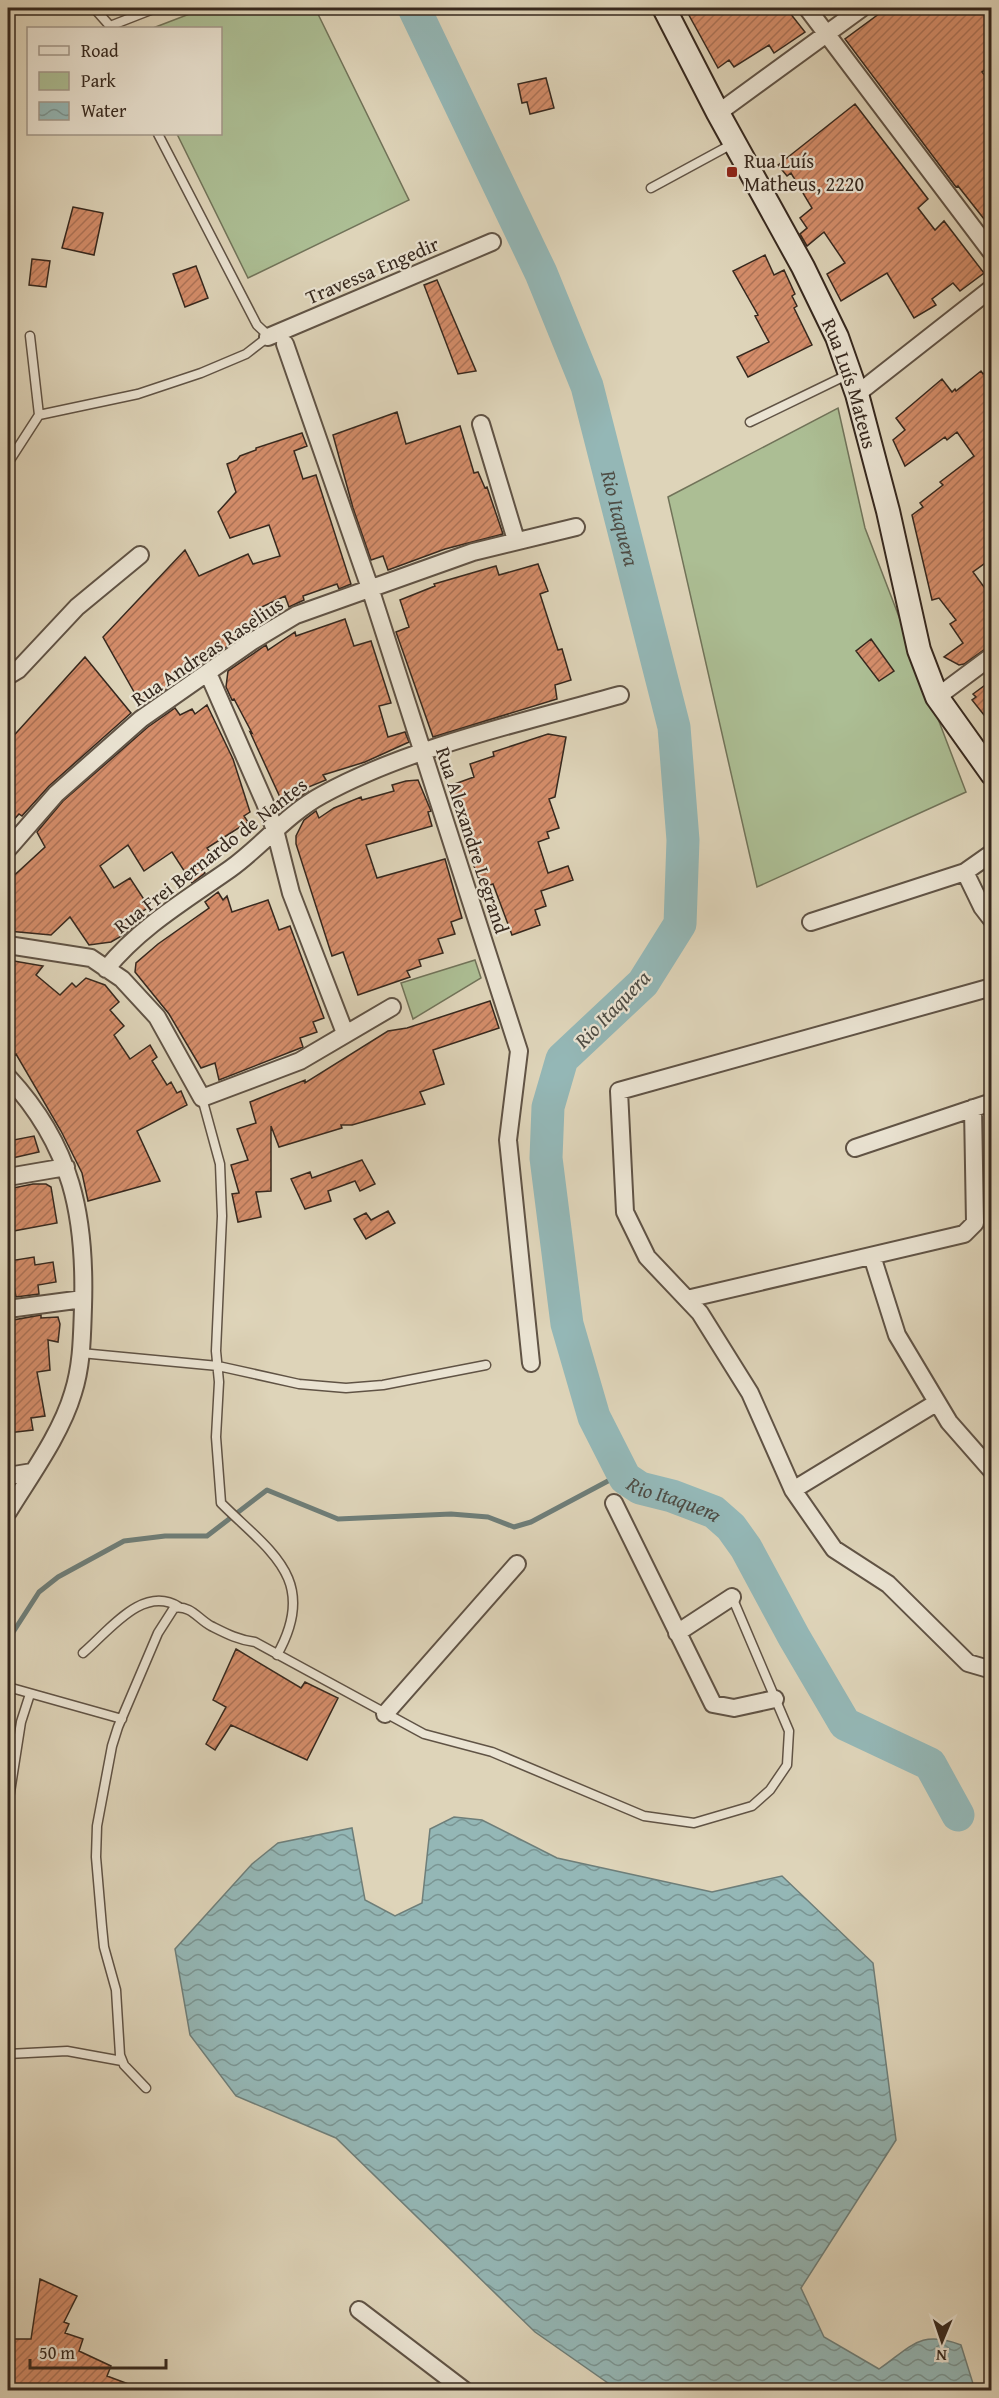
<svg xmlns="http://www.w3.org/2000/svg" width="999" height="2398" font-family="'Gentium Book Plus',serif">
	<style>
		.green { fill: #acbe94; stroke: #717359; stroke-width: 1.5 }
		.water { fill: url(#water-waves); stroke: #6e7e79; stroke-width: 1.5 }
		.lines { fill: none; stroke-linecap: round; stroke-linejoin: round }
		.stream { stroke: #6e7e79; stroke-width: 5 }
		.river { stroke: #94b7b6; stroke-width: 33 }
		.building { fill: url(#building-hatch); stroke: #36281e; stroke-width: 1.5 }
		.lane-casing { stroke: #605345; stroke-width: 11 }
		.street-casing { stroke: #605345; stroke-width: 20 }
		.secondary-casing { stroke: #36281e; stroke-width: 26 }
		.lane { stroke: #eae3d2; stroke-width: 8 }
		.street { stroke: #eae3d2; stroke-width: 16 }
		.secondary { stroke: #eae3d2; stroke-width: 22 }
		.poi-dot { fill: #8f2418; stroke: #eae3d2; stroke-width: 2 }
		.labels { text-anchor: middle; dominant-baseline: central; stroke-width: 4.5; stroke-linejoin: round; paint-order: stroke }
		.poi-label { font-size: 20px; fill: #36281e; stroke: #eae3d2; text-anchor: start }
		.street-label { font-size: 20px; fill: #36281e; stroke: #eae3d2 }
		.water-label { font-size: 21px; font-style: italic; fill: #4e4c44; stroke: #eae3d2 }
	</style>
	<defs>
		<pattern id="water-waves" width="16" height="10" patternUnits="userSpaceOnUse" patternTransform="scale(1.5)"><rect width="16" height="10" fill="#94b7b6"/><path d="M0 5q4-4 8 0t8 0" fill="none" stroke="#7a9593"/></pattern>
		<pattern id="building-hatch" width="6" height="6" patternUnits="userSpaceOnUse" patternTransform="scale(1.5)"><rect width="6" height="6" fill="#d48d6a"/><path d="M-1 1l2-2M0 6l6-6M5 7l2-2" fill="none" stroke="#ad7357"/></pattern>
	</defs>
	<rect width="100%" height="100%" fill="#ded4b9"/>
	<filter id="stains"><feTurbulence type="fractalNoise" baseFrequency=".00333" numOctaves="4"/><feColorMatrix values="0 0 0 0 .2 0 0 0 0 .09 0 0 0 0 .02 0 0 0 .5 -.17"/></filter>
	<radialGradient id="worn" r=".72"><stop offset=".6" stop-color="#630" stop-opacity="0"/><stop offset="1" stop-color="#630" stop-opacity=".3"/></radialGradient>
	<path class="green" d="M205,8H315L409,200L248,278L177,134H220V28H153Z
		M838,408L865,528L966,792L757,887L668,497Z
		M475,960L481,978L413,1019L401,983Z"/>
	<path class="water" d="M454,1817L482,1820L557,1858L712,1892L782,1876L873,1963L896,2140L801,2288L824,2337L879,2369C911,2347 920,2329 961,2345L975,2390H618L535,2332L336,2138L236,2096L190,2035L175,1949L252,1864L278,1843L352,1828L365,1900L395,1916L422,1903L430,1829Z"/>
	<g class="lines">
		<path class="stream" d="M8,1640L39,1592L58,1577L124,1541L165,1536H207L267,1490L338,1519L451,1514L488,1517L514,1527L531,1522L623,1473"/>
		<path class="river" id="s1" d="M414,8L541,273L587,386L674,727L683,840L680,924L643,983L562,1059L548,1107L546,1158L567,1324L594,1417L625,1478L640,1488L672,1496L714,1512L731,1527L746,1548L794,1637L845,1724L930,1764L958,1815"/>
	</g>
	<path class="building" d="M685,8H786L805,32L774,53L769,45L734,67L729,60L718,68Z
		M887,8H992V65L982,72L992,85V229L958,186L956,187L845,39Z
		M546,78L554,108L530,114L527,102L522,103L518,84Z
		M855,104L928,199L918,208L935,230L944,221L984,273L960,291L953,283L932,299L936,305L914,318L887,273L841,301L827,274L845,263L824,232L807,246L800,234L807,228L800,218L812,208L791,173L787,176L778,165Z
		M73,207L103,213L94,255L62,248Z
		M765,255L774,275L784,270L795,294L792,296L797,306L794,308L812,345L748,377L737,357L769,342L755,316L758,315L733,271Z
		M32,259L50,261L46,287L29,285Z
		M196,266L208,298L185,307L173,274Z
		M437,280L476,371L458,374L424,285Z
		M992,367V558L973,572L992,598V644L964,664L959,665L944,657L963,643L950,624L956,620L939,598L932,600L912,515L923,507L920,503L943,485L940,482L974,456L957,432L947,440L945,437L905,466L893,440L905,430L896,418L942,379L952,392L955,389L956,391L981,371L983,374Z
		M397,412L406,444L460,426L474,473L478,472L485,488L487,487L503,534L445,549L388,570L383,556L371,560L353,508L333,435Z
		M302,433L307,446L294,451L303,479L316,475L351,584L339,589L337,584L303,596L304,600L289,607L285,596L251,612L257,626L142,706L103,637L185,550L199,576L248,554L253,564L280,556L269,525L230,538L218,512L236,492L227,464L237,460L240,456L256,450V448Z
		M538,564L548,591L540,594L558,650L562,649L571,680L555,685L557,699L433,737L396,632L409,627L400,600L435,586L434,584L496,566L499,575Z
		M345,619L354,646L371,641L391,703L379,706L388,737L405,732L409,742L365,762L323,775L326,780L306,788L308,791L285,808L250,732L252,733L234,699L232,700L226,687L228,671L266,645L268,650L295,632L296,636Z
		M871,639L894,671L879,681L856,651Z
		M85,657L131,713L49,786L22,816L19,814L8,826V742Z
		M992,680V725L972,700L976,697L973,694Z
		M207,705L233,759L250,812L244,816L248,822L207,848L212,855L199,864L205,873L192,883L172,852L144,871L128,845L100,866L114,888L130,878L149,907L133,918L136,924L125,934L111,942L89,945L70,917L51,935L8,931V881L45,847L37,832L63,801L148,727L175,708L180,715L192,709L195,714Z
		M548,734L566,737L555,797L549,799L559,828L547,832L549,838L538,842L548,873L568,866L573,880L541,891L546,906L535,910L540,925L512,935L493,884L481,888L449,786L474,777L470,764L494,756L493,752Z
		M418,780L431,811L428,812L432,826L366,845L377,878L445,859L462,918L451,922L455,934L438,939L443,953L419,960L421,966L407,971L410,977L358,995L343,952L332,956L296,844V836L304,820L316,811L319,818L334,808L361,797L362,800L394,791L392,785L406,781Z
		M218,892L223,900L227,896L232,912L268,900L279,930L290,926L324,1018L313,1022L317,1032L300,1038L303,1047L219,1080L215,1063L201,1068L169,1014L135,972L136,963L158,944L209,908L205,902Z
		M8,960L43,966L36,975L60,995L72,983L76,987L86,978L105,985L119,1002L110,1010L124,1026L114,1035L130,1059L150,1045L157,1057L152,1061L167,1085L171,1082L177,1093L181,1091L187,1105L137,1131L160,1181L88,1201L82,1173L61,1131L16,1054L8,1058Z
		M490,1001L499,1028L433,1050L444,1084L420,1092L425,1104L352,1125H341L342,1128L279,1147L271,1126V1191L256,1192L261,1217L238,1222L232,1194L239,1193L231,1165L248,1160L237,1129L256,1123L250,1102L305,1080V1083L388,1031L407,1028Z
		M34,1136L39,1152L8,1159V1141Z
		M362,1160L375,1184L360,1191L355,1181L328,1191L331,1201L305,1209L291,1179L310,1172L312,1178Z
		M33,1184H46L51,1187L57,1223L8,1232V1189Z
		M388,1211L395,1223L366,1239L354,1219L366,1213L371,1220Z
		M34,1257L35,1265L53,1262L56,1282L38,1285L39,1294L16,1297L9,1261Z
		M41,1315V1318L58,1317L60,1324L58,1342L48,1340L50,1370L37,1372L45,1416L31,1418L33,1430L8,1433V1321Z
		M236,1649L301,1688L305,1682L338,1698L307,1760L231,1725L215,1750L206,1744L226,1707L213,1700Z
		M40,2279L77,2296L64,2322L69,2324L65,2333L83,2339L79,2351L111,2366L107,2376L142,2389V2391H8V2339H31Z"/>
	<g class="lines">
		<defs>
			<path id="lane" d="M94,8L110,26L156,8
				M158,134L257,325L271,338
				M651,188L734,143
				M30,336L39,415
				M750,422L847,375
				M8,463L39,415L138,394L201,373L246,354L268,337
				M202,1098L220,1164L222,1216L216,1351L219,1382L216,1437L221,1503C269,1551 320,1579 277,1655
				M81,1353L218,1366L299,1384L346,1388L383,1385L486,1365
				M83,1653C109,1631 143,1584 179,1607
				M8,1687L122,1719
				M8,1805L21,1722L30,1694
				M8,2054L67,2051L122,2061
				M146,2088L124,2065L120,2055L116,1990L104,1947L102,1927L96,1857L97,1826L112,1746L118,1727L158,1633L174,1608C191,1605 198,1619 211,1626C225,1633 238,1640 255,1642L424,1734L492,1752L644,1816L694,1823L752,1806L770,1790L787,1765L789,1731L732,1597"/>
			<path id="street" d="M807,8L992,253
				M718,113L862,8
				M268,337L492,242
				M285,344L370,588L519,1051L508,1140L531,1363
				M857,394L992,288
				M481,424L516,540
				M208,673L265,803L275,830L291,893L345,1033
				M8,676L18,670L77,607L140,555
				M937,697L992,656
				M8,849L56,794L141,719L251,642L296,615L473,552L576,527
				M965,872L982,907L992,920
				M811,922L965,872L992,853
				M8,945L91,958L122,979L157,1017L202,1098L300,1061L392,1007
				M106,969C140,927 186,900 230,869C262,846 287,814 322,795C409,747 524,722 620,695
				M992,987L619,1091L625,1212L647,1257L700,1313L750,1393L793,1490L834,1549L888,1584L968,1663L992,1670
				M8,1077C72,1146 86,1216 83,1307C82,1336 82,1365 73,1393C61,1434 30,1476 8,1512
				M855,1148L992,1102
				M8,1177L66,1167
				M872,1256L897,1335L949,1422L992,1471
				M687,1299L964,1234L975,1223L973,1108
				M8,1309L83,1299
				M8,1476L32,1472
				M793,1490L936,1403
				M614,1503L713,1704L734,1708L775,1699
				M677,1633L732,1597
				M385,1714L517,1564
				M359,2310L464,2390"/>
			<g id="secondary">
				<path id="s2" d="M664,8L718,113L803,267L837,337L857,394L888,511L919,650L937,697L992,774"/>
			</g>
		</defs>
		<use href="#lane" class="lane-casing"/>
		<use href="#street" class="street-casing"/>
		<use href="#secondary" class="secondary-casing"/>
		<use href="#lane" class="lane"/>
		<use href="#street" class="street"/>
		<use href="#secondary" class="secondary"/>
	</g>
	<rect class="poi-dot" x="726" y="166" width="12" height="12" rx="3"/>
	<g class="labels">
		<g class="poi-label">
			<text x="744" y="160">Rua Luís<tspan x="744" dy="23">Matheus, 2220</tspan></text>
		</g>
		<g class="street-label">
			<text transform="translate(372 270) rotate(-23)">Travessa Engedir</text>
			<text stroke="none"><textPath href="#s2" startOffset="420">Rua Luís Mateus</textPath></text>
			<text transform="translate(207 651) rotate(-34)">Rua Andreas Raselius</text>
			<text transform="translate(473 840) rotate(72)">Rua Alexandre Legrand</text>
			<text transform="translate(210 855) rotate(-38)">Rua Frei Bernardo de Nantes</text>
		</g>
		<g class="water-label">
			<text stroke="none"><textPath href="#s1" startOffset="552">Rio Itaquera</textPath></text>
			<text transform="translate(612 1009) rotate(-46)">Rio Itaquera</text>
			<text stroke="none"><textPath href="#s1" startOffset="1634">Rio Itaquera</textPath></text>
		</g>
	</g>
	<rect width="999" height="2398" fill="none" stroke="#ded4b9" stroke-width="30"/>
	<rect x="9" y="9" width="981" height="2380" fill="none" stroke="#36281e" stroke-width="3"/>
	<rect x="15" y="15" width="969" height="2368" fill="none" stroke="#36281e" stroke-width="1.5"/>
	<rect x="27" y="27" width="195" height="108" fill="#eae3d2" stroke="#a2988a" stroke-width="1.5"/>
	<rect x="39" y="46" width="30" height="9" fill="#eae3d2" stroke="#a2988a" stroke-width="1.5"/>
	<text x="81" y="57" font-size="18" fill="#36281e">Road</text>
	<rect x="39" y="72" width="30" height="18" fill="#acbe94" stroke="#a2988a" stroke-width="1.5"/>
	<text x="81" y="87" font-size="18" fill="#36281e">Park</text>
	<rect x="39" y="102" width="30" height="18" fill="url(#water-waves)" stroke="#a2988a" stroke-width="1.5"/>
	<text x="81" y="117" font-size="18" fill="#36281e">Water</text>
	<g transform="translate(942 2341) rotate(182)" stroke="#eae3d2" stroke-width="4.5" paint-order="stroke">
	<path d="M0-4.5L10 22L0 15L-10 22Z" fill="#36281e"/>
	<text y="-9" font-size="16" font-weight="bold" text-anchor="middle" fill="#36281e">N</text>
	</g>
	<path d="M30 2359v9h136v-9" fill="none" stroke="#36281e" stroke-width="3"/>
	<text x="39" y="2359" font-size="18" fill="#36281e" stroke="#eae3d2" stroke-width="4.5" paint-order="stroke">50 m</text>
	<rect width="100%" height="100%" filter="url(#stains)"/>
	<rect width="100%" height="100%" fill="url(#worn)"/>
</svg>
